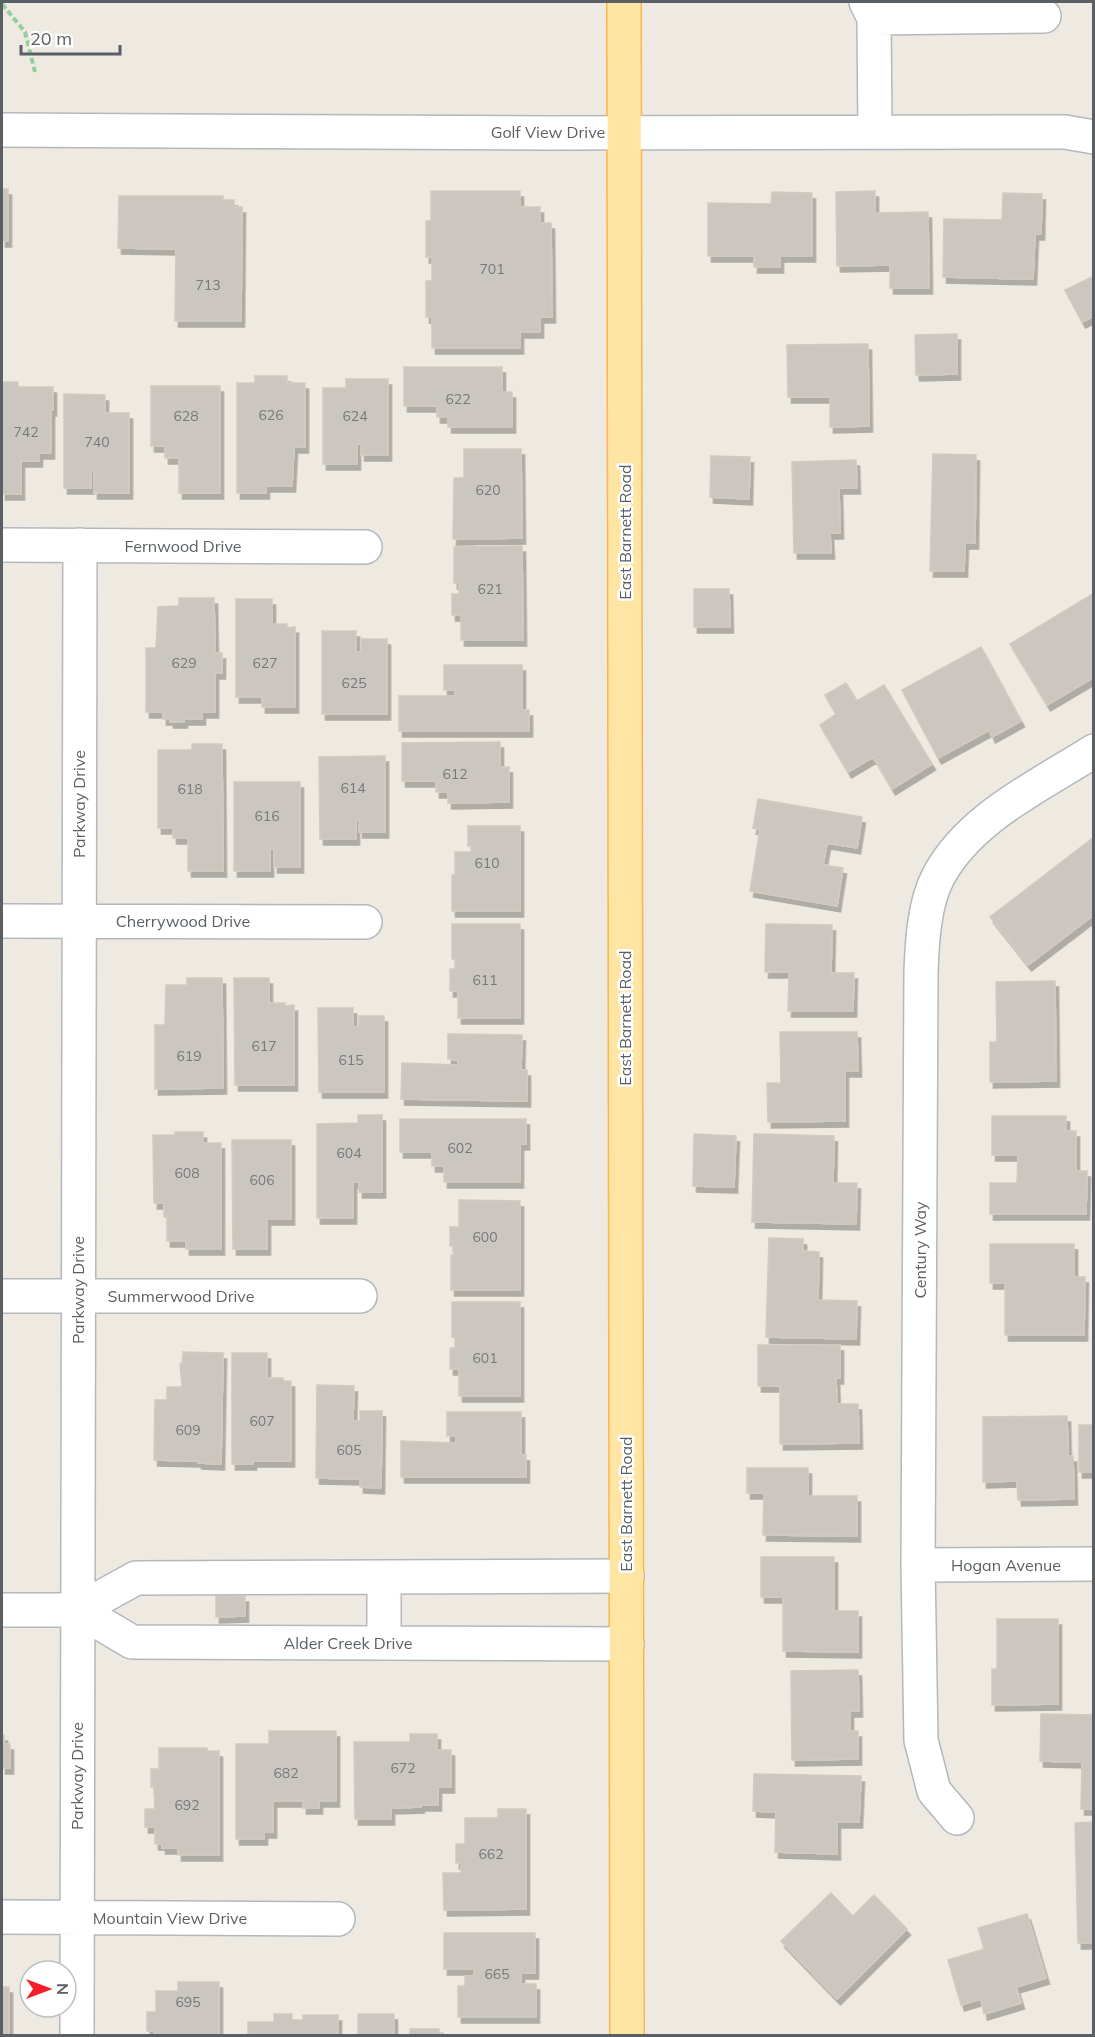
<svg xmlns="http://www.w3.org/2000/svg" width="1095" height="2037" font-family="Mulish,sans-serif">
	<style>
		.building { fill: #cbc6c0; stroke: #d3cabf; stroke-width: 1.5; filter: url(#shadow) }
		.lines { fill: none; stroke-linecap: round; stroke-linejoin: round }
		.minor-casing { stroke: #b4b8bd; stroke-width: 36 }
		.major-casing { stroke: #fcb44b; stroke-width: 36 }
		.path { stroke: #96cf9e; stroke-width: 4; stroke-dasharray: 6 3; stroke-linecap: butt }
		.minor { stroke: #fff; stroke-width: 33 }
		.major { stroke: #ffe5a4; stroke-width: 33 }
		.labels { text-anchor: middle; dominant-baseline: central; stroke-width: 5; stroke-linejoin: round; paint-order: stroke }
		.number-label { font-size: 14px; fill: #76797a }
		.street-label { font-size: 16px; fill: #595f63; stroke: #fff }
	</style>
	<defs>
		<filter id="shadow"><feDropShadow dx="3.5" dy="6" stdDeviation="0" flood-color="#0004"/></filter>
	</defs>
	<rect width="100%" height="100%" fill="#eee9e1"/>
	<path class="building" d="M2,189H8V241H2Z
		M431,191H520V207H540V223H551L552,317H540V332H520V348H432V317H426V281H432V257H426V221H431Z
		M875,191V213L928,212L929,288H890V265L837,266L836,192Z
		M772,192L812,193V256H780V267H754V256H708V203L771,204Z
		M1003,193L1042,194L1041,234H1035L1033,279L943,277L944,219L1002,220Z
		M119,196H223V200H234V207H242L241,321H175L176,249L118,248Z
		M1094,276V316L1082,322L1065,290Z
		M957,334V374L916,375L915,335Z
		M868,344L869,426L830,427V397H788L787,345Z
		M404,367H502V392H512V427H448V417H437V406H404Z
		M255,376H287V383H305V447H294L292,486H266V493H237V383H255Z
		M346,379H388V455H361V444H357V464H323V388H346Z
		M2,382H18V387H53V410H51V453H39V461H21V494H2Z
		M151,386H220V493H179V458H165V446H151Z
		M64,394L105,395V413H129V493H94V471H91V488H64Z
		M464,449H521L522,538L453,539L454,478H464Z
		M933,454L976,455L975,543H965L964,571H930Z
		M711,456L750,457L749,499L710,497Z
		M856,460L857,488H839L840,533H830L831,553H794L792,462Z
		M522,546L523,640H461V615H452V594H459V583H454V547Z
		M694,589H729L730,627H694Z
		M1094,593V677L1047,705L1010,644Z
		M179,598H214L215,653H222V673H215V712H202V719H184V722H170V719H163V712H146V648H156L158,607L179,606Z
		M236,599H272V624H287V628L295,627V707H262V697H236Z
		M322,631H356V652H361V639H387V714H322Z
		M981,647L1021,721L992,737L989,730L938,758L902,690Z
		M444,665H522V710H529V731H399V696H455V690H444Z
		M846,683L857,701L884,685L932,764L892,789L873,757L848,772L820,725L836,714L825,695Z
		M500,742V767H509V802L448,803V792H436V781H402V743Z
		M192,744H222L223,871H188V838H173V828H158V750H192Z
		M385,756V832H359V820H356V839H320L319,757Z
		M234,782H300V867H274V849H270V871H234Z
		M758,799L862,817L857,848L827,843L823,865L843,868L837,906L750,891L760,829L753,828Z
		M468,826H520V911H452V875H455V852H472V846H468Z
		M1094,837V917L1092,918L1091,917L1028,965L990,917Z
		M452,924H520V1018H458V991H450V969H455V959H452Z
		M766,924L832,925L831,973H854L853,1011H788L789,972H765Z
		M187,978H222L223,1088L155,1089V1025H165L166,985H187Z
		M234,978H269V1003H285V1006L294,1005V1085H235Z
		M1055,981L1056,1081L990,1082V1042H997L996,982Z
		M318,1008H353V1027H359V1016H384V1092H319Z
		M780,1032H857L858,1071H845V1121L768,1122L767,1083H781Z
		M448,1034L522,1035L521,1070H527V1101L401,1099L402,1063L458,1065V1060L448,1059Z
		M358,1115H382V1192H359V1182H353V1218H317V1124L358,1123Z
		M992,1116H1066V1131H1076V1171H1087L1086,1214H990V1183H1017L1018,1155H992Z
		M400,1119H526V1144H520V1182H444V1166H432V1152H400Z
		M175,1132H203V1143H221V1249H186V1241H167V1217H164V1203H154L153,1135H175Z
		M694,1134L736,1136L734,1187L693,1186Z
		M754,1134L834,1136L833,1183H857L856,1224L752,1222Z
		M232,1140H291V1219H267V1249H233Z
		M459,1200L520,1201V1290H451V1255H454V1246H450V1227H459Z
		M769,1238L803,1239V1251L819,1252L818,1300L857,1301L856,1339L766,1337Z
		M990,1244H1074V1277H1085L1084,1335H1005V1283H990Z
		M452,1302H520V1396H459V1369H450V1348H455V1336L452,1337Z
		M758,1345H840V1378H836L837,1404H858L859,1443L780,1444V1386H758Z
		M183,1352L223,1353L221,1464L198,1463V1461L154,1460L155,1400H167V1387H182L180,1364H182Z
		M232,1353H267V1378H283V1381H291V1461H253V1464H232Z
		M317,1385L354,1386L353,1421H360V1411H382L381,1488L360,1487V1479L316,1478Z
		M447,1412H521V1455H526V1477H401V1441L456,1443V1436H447Z
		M1067,1416L1068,1456H1073L1074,1499L1018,1500L1017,1481L983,1482V1417Z
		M1079,1425H1094V1472H1079Z
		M747,1468H808V1496H857V1536L763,1535L764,1493H747Z
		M761,1557H834V1611H858V1652L783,1651V1597H761Z
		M216,1596H245V1616L216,1617Z
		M997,1619H1058V1704L992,1705V1669H997Z
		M858,1670L859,1711H850V1731H858V1759L792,1760L791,1671Z
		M1041,1714L1094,1715V1809H1081L1082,1762L1040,1761Z
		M269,1731H336V1801H319V1808H303V1801H273V1832H264V1839H236V1744H269Z
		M410,1734H437V1750H451V1787H438V1805H421V1807L391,1808V1819H355L354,1742H410Z
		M2,1735H4V1744H10V1768H2Z
		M159,1748H207V1751H219V1855H178V1848H162V1844H155V1827H145V1809H155L154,1787H151V1769H159Z
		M754,1774L861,1776L859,1822H837V1854L775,1852L776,1812L753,1811Z
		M498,1809H526V1909L444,1910L443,1873H461V1863H456V1844H465V1818H498Z
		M1094,1822V1943H1078L1075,1823Z
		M831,1893L853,1916L874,1895L907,1929L837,1999L781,1941Z
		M1027,1914L1046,1978L1016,1987L1021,2003L984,2014L981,1999L961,2005L948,1960L984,1949L978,1928Z
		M444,1933H535V1973H521V1984H536V2017H458V1986H465V1976H474V1969H444Z
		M178,1982H219V2036H154V2031H147V2012H156V1991H178Z
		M2,1987H9V2036H2Z
		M274,2014H292V2020H303V2015H338V2036H248V2022H274Z
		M358,2014H394V2036H358Z
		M410,2029H439V2033H443V2036H410Z"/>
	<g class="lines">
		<defs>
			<path id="minor" d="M866,2L874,18L1044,16
				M874,18L875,132
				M2,130L549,133L1065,132L1094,137
				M2,545L365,547
				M2,921L365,922
				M2,1296H360
				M918,1565L1094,1564
				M384,1577V1643
				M2,1610H78L136,1578L627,1576
				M78,1610L132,1642L627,1644
				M957,1818L934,1791L921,1740L918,1565L921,972C922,943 924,904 938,877C969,818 1039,786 1094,751
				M2,1917L338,1919
				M77,2036L80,545"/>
			<path id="major" d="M624,2L627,2036"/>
		</defs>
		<use href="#minor" class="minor-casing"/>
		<use href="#major" class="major-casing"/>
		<path class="path" d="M2,4L25,32L35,72"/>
		<use href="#minor" class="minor"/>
		<use href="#major" class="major"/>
	</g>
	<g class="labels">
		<g class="number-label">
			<text x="492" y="269">701</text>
			<text x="208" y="285">713</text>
			<text x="458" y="399">622</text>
			<text x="271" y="415">626</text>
			<text x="186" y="416">628</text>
			<text x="355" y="416">624</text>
			<text x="26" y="432">742</text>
			<text x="97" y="442">740</text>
			<text x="488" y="490">620</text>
			<text x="490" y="589">621</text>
			<text x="184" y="663">629</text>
			<text x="265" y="663">627</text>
			<text x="354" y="683">625</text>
			<text x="455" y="774">612</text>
			<text x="353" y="788">614</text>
			<text x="190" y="789">618</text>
			<text x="267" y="816">616</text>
			<text x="487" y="863">610</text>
			<text x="485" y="980">611</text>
			<text x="264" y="1046">617</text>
			<text x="189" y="1056">619</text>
			<text x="351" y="1060">615</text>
			<text x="460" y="1148">602</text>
			<text x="349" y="1153">604</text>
			<text x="187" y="1173">608</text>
			<text x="262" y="1180">606</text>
			<text x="485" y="1237">600</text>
			<text x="485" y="1358">601</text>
			<text x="262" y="1421">607</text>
			<text x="188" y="1430">609</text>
			<text x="349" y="1450">605</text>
			<text x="403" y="1768">672</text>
			<text x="286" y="1773">682</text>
			<text x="187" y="1805">692</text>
			<text x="491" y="1854">662</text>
			<text x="497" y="1974">665</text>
			<text x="188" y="2002">695</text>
		</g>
		<g class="street-label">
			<text x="548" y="132">Golf View Drive</text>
			<text transform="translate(625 532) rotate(-90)">East Barnett Road</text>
			<text x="183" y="546">Fernwood Drive</text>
			<text transform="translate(79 804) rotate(-90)">Parkway Drive</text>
			<text x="183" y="921">Cherrywood Drive</text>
			<text transform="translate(625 1018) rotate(-90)">East Barnett Road</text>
			<text transform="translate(920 1250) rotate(-90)">Century Way</text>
			<text transform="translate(78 1290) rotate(-90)">Parkway Drive</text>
			<text x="181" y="1296">Summerwood Drive</text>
			<text transform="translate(626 1504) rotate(-90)">East Barnett Road</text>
			<text x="1006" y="1565">Hogan Avenue</text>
			<text x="348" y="1643">Alder Creek Drive</text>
			<text transform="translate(77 1776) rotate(-90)">Parkway Drive</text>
			<text x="170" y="1918">Mountain View Drive</text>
		</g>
	</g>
	<rect width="1095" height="2037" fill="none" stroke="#595f63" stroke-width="6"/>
	<g transform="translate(48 1989) rotate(90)"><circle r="28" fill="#ffffff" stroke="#bdbfc1" stroke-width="1.5"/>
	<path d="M0-4.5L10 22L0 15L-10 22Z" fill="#f71e29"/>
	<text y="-9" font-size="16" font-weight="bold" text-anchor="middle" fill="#595f63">N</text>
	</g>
	<path d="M21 45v9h99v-9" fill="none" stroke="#595f63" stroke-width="3"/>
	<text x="30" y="45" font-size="18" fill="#595f63" stroke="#ffffff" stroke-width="4.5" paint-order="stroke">20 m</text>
</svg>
